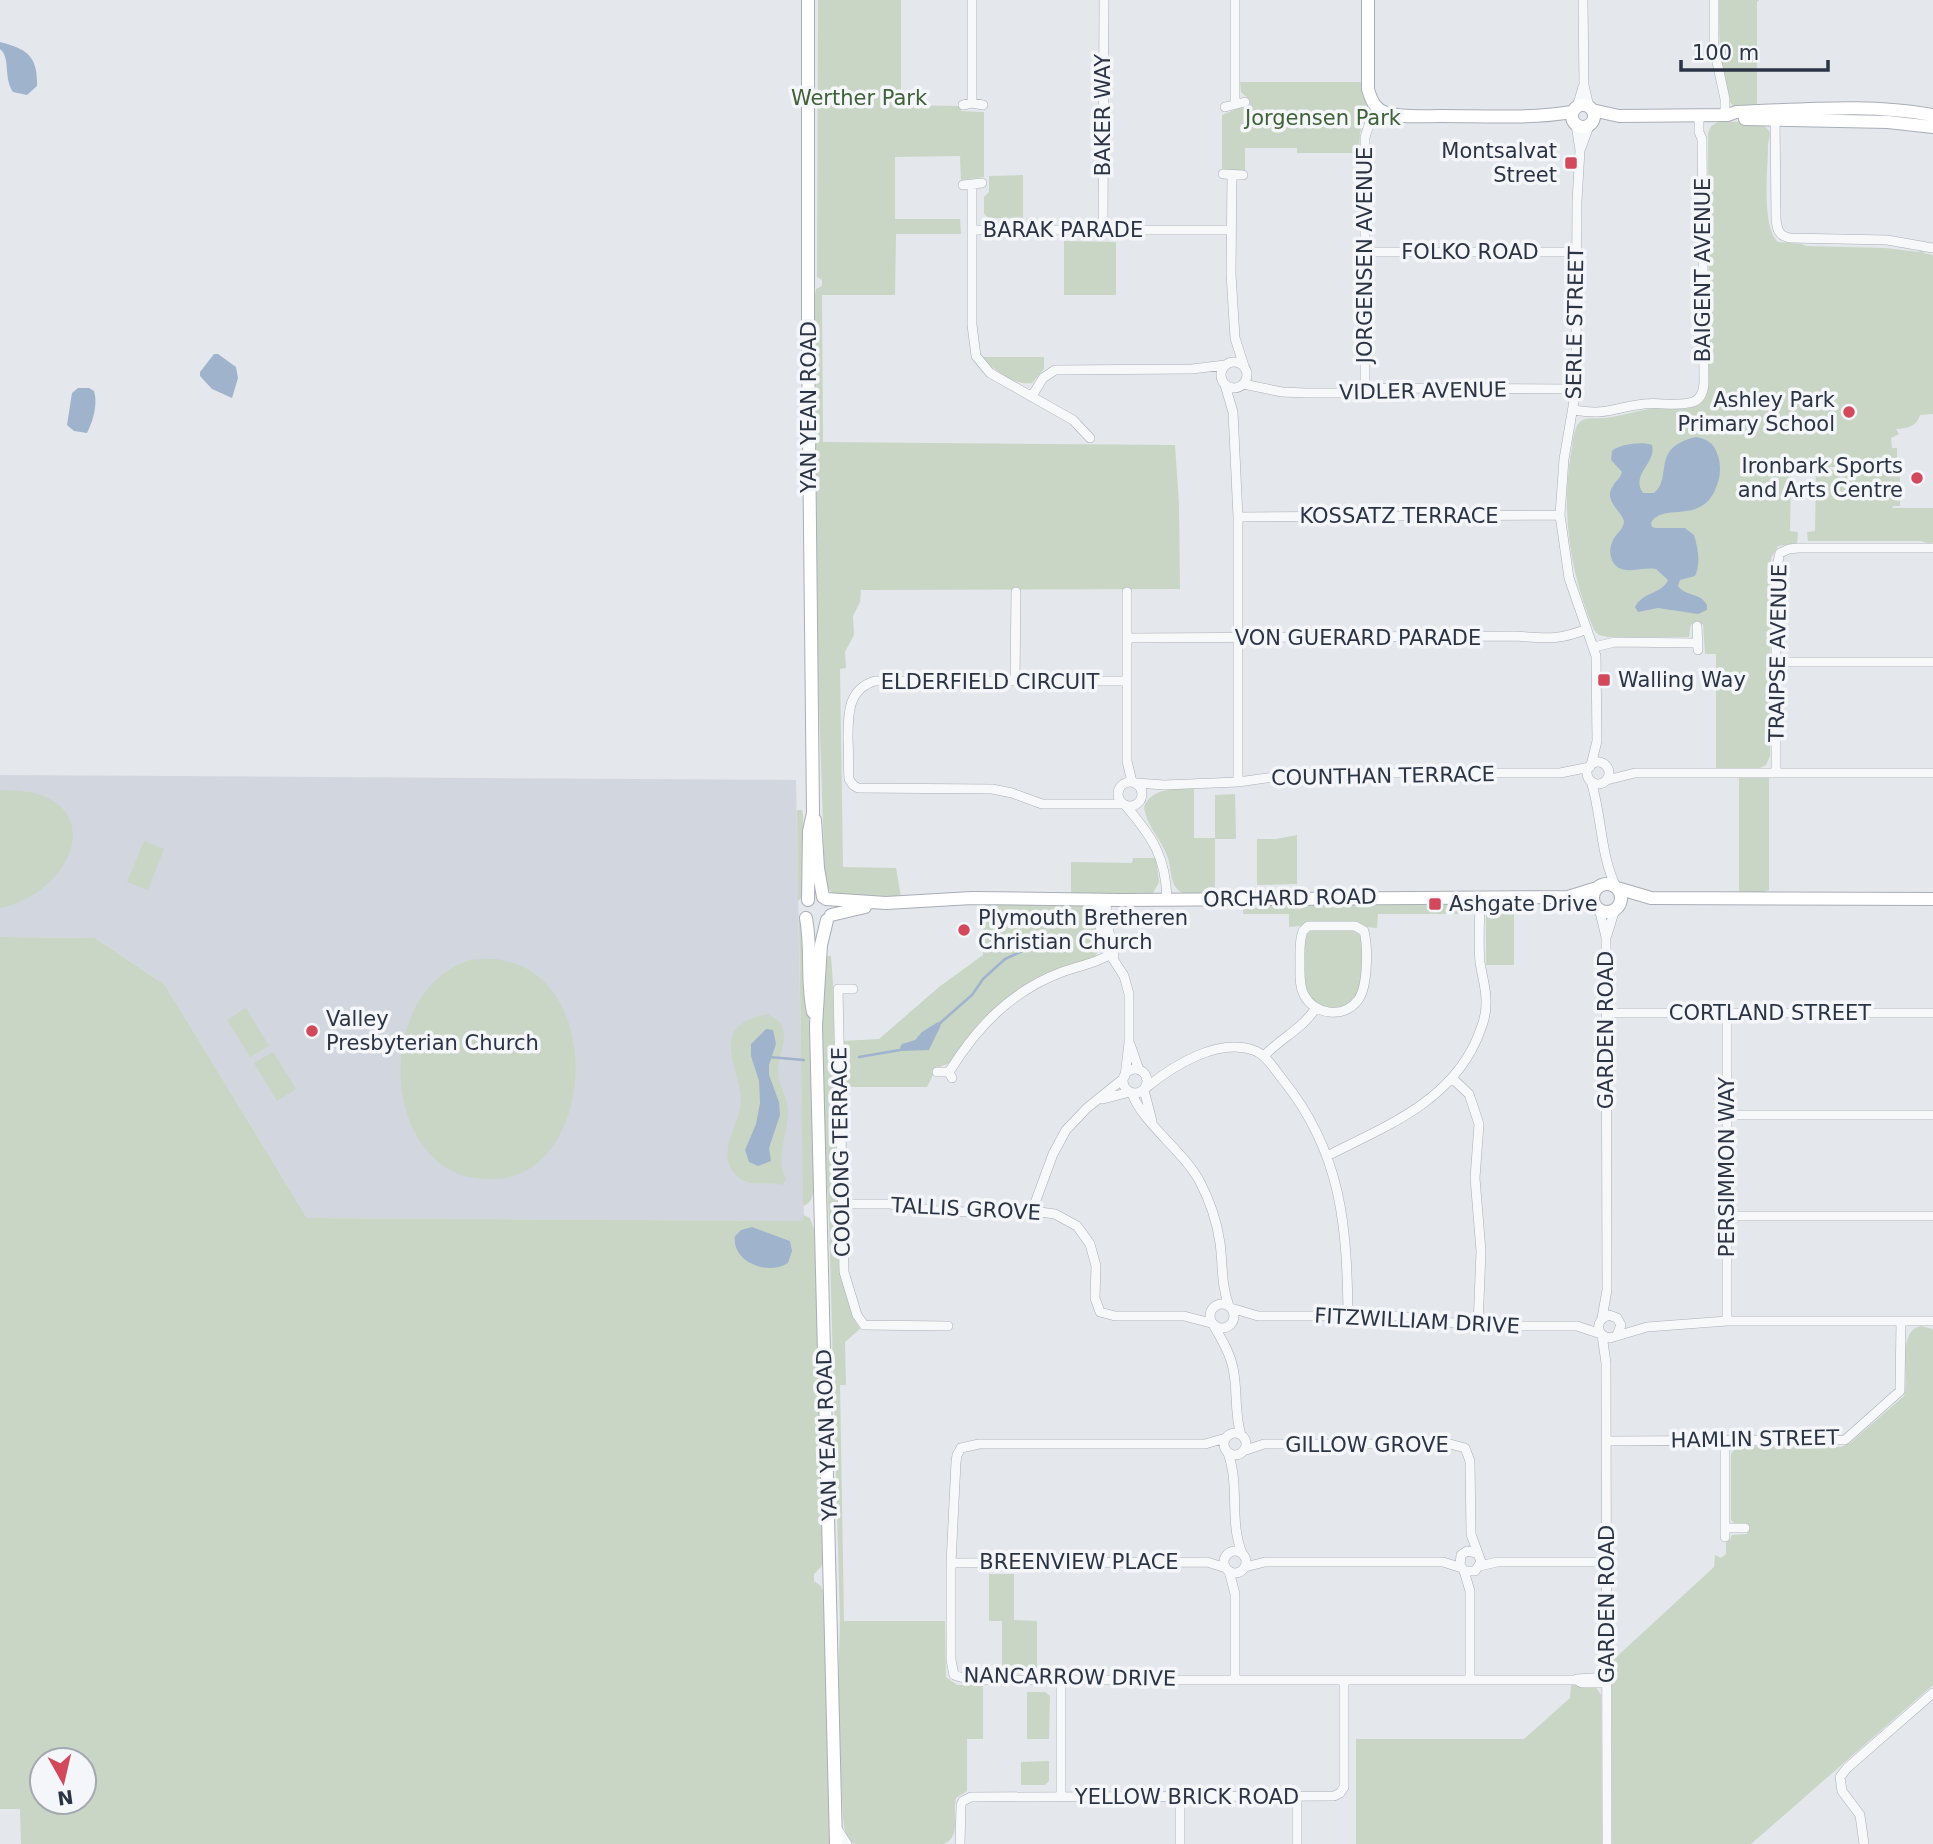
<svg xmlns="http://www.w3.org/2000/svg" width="1933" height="1844" font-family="'DejaVu Sans',sans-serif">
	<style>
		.built { fill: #d2d6de }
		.green { fill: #c9d6c5; fill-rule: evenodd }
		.water { fill: #9fb4cc }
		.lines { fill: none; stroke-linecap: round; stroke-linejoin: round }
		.stream { stroke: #9fb4cc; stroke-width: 2.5 }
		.street-casing { stroke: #a9aeb7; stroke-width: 10 }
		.secondary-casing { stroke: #a9aeb7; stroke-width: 14 }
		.street { stroke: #f7f8fa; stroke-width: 9 }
		.secondary { stroke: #fff; stroke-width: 12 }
		.poi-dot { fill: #d1495b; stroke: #f4f6f9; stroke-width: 2.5 }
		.labels { text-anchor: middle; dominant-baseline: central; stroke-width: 7; stroke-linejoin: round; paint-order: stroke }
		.park-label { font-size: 21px; fill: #3f6138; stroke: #f4f6f9 }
		.street-label { font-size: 21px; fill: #2b3445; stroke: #f4f6f9 }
		.poi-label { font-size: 21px; fill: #2b3445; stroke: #f4f6f9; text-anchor: start }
	</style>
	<rect width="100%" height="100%" fill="#e4e7ec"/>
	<path class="built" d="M0,775L796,780L804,1221L307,1218L165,985L95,938L0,937Z"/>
	<path class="green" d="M818,0H901V105L960,106L961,111L984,112V177L961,180L960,156L895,157V219H960L961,234H896L895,295H822L823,442L1175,445L1179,504L1180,589L861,590L860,602L853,616L854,635L845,652L846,668L840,669L843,867L896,868L901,897L835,896L825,885L818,673L815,342V295L816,289L822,286V280L817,277V271Z
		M1719,0H1759L1757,2V109L1735,108C1718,94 1719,23 1719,0Z
		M1240,82H1361L1362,93L1368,110L1360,133L1359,153H1297V148H1245V172L1222,169V115L1239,108L1250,106V100L1241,92Z
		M1718,122C1729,122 1769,119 1770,134C1770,138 1768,141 1768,145C1768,168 1761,227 1778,242L1802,244L1806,246L1885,248L1919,252L1921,249L1924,253L1933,255V414L1920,415C1916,428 1906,428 1896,429L1899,434L1891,438L1892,448H1897V465L1895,467H1830L1816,471L1795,468L1794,474H1791L1790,531L1798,532L1797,543L1778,546L1771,558L1770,756L1766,765L1760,768H1716V654H1705L1703,624H1691L1689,637H1608L1599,635L1594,630C1570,573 1560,510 1572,448C1573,439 1574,424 1583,420C1590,417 1598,419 1605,418C1624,416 1642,408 1662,408C1675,408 1693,412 1702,401C1710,391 1708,376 1709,365L1708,133L1711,126Z
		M1023,175V218H988L984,213V197L989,192V176Z
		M1064,241L1116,242V295H1064Z
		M982,357H1044V369L1032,383C1015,386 993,370 982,357Z
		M1829,470H1900V506H1893L1892,508H1933V542L1930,544L1921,541H1808L1807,532L1815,531L1816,474Z
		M1739,778H1769V890L1764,892L1739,893Z
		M1194,788V838H1215V795L1235,794L1236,839H1215V890C1204,890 1189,900 1178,890C1170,883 1171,867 1168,858C1162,840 1147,827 1144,807C1151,787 1177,789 1194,788Z
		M0,790C112,787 81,890 0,908Z
		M797,810H802L803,815L805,885L803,896L798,901Z
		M1297,835V884L1257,885V839H1276Z
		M144,841L164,849L148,890L127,882Z
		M1133,858H1156L1159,882L1153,893L1071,894V862L1132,863Z
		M984,903L1088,906C1098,915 1097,935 1100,949L1093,959L1023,986L1007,998L978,1024L950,1063L932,1070L933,1075L927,1087H850L843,1083L842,1041L879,1039L939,987L983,955Z
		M1378,903L1467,904L1472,907L1475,914H1378L1377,928L1367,927L1356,921H1309L1300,926L1289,927V914H1243V904Z
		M1514,903V965H1486V910L1494,904Z
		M799,917L802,920L810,1029L814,1185C813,1194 813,1203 803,1206Z
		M1313,929H1351L1359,934C1363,944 1362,956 1361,967C1361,977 1362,989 1355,998C1341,1016 1312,1008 1306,988C1303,980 1305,970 1305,961C1305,952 1303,942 1307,934Z
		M0,937L95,938L165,985L307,1218L803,1221V1215L810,1218L815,1232L824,1559L821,1567L814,1574V1581L821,1586L825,1597L831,1844H21L20,1809H0ZM42,1760H84V1802H42Z
		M823,956H831L833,984L839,1268L854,1319L860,1329L845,1342L846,1385H840L844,1621H945L946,1677L957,1685H983V1739H967V1791L956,1798C952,1814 962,1838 943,1844H856L849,1842C840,1824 844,1798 840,1778L838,1691L840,1621L829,1221L824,1129L822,1020Z
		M470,960C610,940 604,1181 491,1179C470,1179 453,1175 437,1161C378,1109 392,984 470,960Z
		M246,1008L269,1046L250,1057L227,1020Z
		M767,1014C797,1026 778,1051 778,1072C778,1085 787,1096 788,1109C789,1135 774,1155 786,1179L783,1185C769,1181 749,1188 737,1176C713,1152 741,1127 741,1100C741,1081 724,1049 734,1032C739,1022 757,1016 767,1014Z
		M273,1052L296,1089L277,1101L254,1063Z
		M1921,1326L1933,1329V1685L1751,1844H1612V1661L1714,1567L1715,1555L1721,1558L1726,1554V1541L1730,1540L1732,1535L1747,1534V1523H1734L1731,1520V1454L1734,1450L1742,1446L1841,1447L1850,1443L1904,1396C1910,1376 1896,1331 1921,1326Z
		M989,1574H1014V1620L1037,1621V1668H1002V1621H989Z
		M1571,1685L1595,1686L1601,1695L1602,1844H1356V1739H1524L1570,1698Z
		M1027,1692H1045L1050,1696L1049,1739H1027Z
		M1049,1761V1781L1045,1785H1021V1762Z"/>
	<path class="water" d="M0,42C27,49 38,56 37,86L27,95L13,92C3,77 11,58 0,49Z
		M214,354H218L236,367L238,378L232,398L212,389L200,376V372Z
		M78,388H89L94,391C98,405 93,421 87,433L74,431L67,425L72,393Z
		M1696,437C1706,439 1713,442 1717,453C1721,463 1721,475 1717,485C1703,527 1663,501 1651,523L1652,527L1656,528H1685L1694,535C1698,548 1701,563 1695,576L1680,580L1678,586C1686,597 1700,592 1707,605V610L1698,614L1658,608L1638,612L1635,607C1642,592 1662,594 1668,580L1656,569C1641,566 1617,579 1611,557C1609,552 1611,544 1613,540C1617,532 1623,531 1624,521C1620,509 1603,500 1613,486C1616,480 1620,479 1622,472L1611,460L1612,451C1619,444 1644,441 1652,445C1657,463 1630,474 1643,493H1654C1674,477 1649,448 1696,437Z
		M938,1022L941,1025L929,1050L901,1051L900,1047L902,1044L915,1040L922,1032Z
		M766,1029L773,1030L776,1044L769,1065V1075L779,1102L780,1115L769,1148L771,1161L758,1166L749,1162L745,1150L756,1124L760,1103L759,1081L751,1056V1044Z
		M752,1227L790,1241L792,1251L788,1263C768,1276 731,1262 735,1236L741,1230Z"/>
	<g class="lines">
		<path class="stream" d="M939,1024L972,995L983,979L1005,959L1044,941L1061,936
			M769,1057L804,1060
			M859,1057L900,1050"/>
		<defs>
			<path id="street" d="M1583,0L1584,85L1589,107
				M1714,0V48L1725,99V115
				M972,103V0
				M1235,104V0
				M963,105L972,103L983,105
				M1225,107L1245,102
				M1577,107L1583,87
				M1775,115L1776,219C1777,230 1779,236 1790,238L1887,240L1933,248
				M1576,125L1580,150L1577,201L1576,389L1564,459L1560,515L1569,578L1596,656L1597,741L1591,765
				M1581,148L1589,126
				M1223,174L1243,175
				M1232,175L1231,274L1235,338L1244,366
				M963,185L982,183
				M972,185V325L976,356L990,373L1073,420L1090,438
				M1103,229L1104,0
				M973,230H1231
				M1365,252H1576
				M1221 375a13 13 0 1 1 26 0a13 13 0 1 1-26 0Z
				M1243,384L1282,392L1306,393H1345L1388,388L1576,389
				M1225,385L1233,412L1238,517V782
				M1365,390V137L1370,122L1379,110
				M1032,396L1043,378L1055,370L1192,369L1225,365
				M1574,410C1607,416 1615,407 1644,404C1659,402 1678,407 1693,402C1701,399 1703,392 1704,384L1702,139L1699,132V115
				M1238,517L1560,515
				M1127,592V761L1132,782
				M1697,626L1698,650
				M1127,638L1514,636C1545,638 1557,641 1587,629
				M1594,647L1615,642L1696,643
				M1775,662H1933
				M1015,681L1016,592
				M1587 773a11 11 0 1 1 22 0a11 11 0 1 1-22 0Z
				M1776,773V570L1780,553L1789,549L1798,548H1933
				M1607,780L1635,773H1933
				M1591,781C1602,816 1600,854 1616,887
				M1118 794a12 12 0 1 1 24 0a12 12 0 1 1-24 0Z
				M1136,783L1164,785L1238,782L1303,773H1560L1590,767
				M1122,804H1042L1012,793L992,789L858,788L853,785L849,779C848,766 849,753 848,740C848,716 847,689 875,681H1127
				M1126,806C1153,838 1166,857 1167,900
				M1097,900L1102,942L1124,976L1129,994V1043L1125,1076
				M1106,900L1107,922L1114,956
				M1599,908L1606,937L1607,1290L1602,1318
				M1308,926H1355L1364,931C1368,947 1368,987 1358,1000C1344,1019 1315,1015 1304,995C1299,985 1300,974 1300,963C1300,953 1299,941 1303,931Z
				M1607,935L1615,909
				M853,989H838L844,1272L857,1315L864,1325L948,1326
				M1607,1013H1933
				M1727,1014V1321
				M1130,1044L1139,1070
				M1264,1056C1282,1037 1300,1031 1316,1008
				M1123 1081a12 12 0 1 1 24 0a12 12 0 1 1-24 0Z
				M937,1072H949L952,1078
				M949,1072C977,1027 1011,991 1062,972C1080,965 1097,964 1113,952
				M1453,1079L1469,1094L1479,1124L1475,1178L1481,1251L1478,1326
				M1147,1087C1174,1065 1218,1038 1253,1050C1266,1054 1275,1070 1283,1080C1342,1153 1347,1227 1348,1316
				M1144,1090L1152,1121
				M1132,1093C1142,1123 1183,1150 1200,1182C1210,1201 1217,1222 1220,1243C1223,1265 1221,1285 1229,1306
				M1103,1099L1130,1092
				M1727,1115H1933
				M1327,1156C1384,1127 1448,1103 1476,1041C1481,1029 1486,1017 1486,1005C1487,990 1482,977 1480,962C1478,941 1480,919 1480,898
				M842,1204H890L945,1212L1032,1211L1055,1214L1077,1226L1090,1244L1096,1266L1095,1298L1100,1312L1115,1316H1184L1211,1323
				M1032,1211L1053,1154L1066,1130L1087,1108L1123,1079
				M1727,1216H1933
				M1210 1316a12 12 0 1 1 24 0a12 12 0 1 1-24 0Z
				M1231,1308L1258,1316H1398L1478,1326H1577L1601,1334
				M1214,1326C1221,1339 1230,1352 1233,1368C1238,1391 1234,1413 1241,1435
				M1602,1335L1606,1363L1607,1844
				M1617,1335L1621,1325L1617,1318L1609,1315C1594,1320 1596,1336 1610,1338L1647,1327L1727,1321H1933
				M1224 1444a11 11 0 1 1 22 0a11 11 0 1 1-22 0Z
				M1226,1438L1205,1444H979L961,1448L957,1455L956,1462L951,1563V1660L954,1675L970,1680H1576L1582,1683H1607
				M1607,1441L1845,1440L1900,1391L1901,1321
				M1243,1451L1264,1444H1450L1465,1448L1470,1461L1471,1534L1481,1562L1475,1571H1464L1460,1565L1461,1555L1467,1551L1477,1553
				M1228,1453C1240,1486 1229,1521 1242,1553
				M1725,1528H1745
				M1725,1537V1442
				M1224 1562a11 11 0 1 1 22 0a11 11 0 1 1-22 0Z
				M951,1563L1207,1562L1226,1568
				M1480,1566L1497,1562H1607
				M1245,1567L1265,1562H1443L1462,1568
				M1229,1571L1235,1594V1680
				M1464,1571L1470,1591V1680
				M1577,1679L1607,1677
				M1061,1796V1680
				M1297,1798V1844
				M838,1830L847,1844
				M960,1844L961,1805L963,1801L971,1797L1334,1796L1340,1793L1344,1787V1680
				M1180,1844V1797
				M1864,1844L1860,1815L1842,1791L1840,1777L1847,1768L1933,1693"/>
			<path id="secondary" d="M1368,0V89C1371,100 1375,110 1387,113C1403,118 1424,116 1441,116C1485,116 1529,119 1572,112
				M1572 116a11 11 0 1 1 22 0a11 11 0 1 1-22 0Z
				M1592,110L1619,116L1728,115L1736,112C1801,110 1869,103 1933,115
				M1745,119L1888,122L1933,127
				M815,820L818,868L823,897
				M1593 898a14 14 0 1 1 28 0a14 14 0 1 1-28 0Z
				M1617,888L1651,898L1933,899
				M826,899L886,903L972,898L1121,900L1568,897L1597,888
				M808,900L809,831L813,813L808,337V0
				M831,915L865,907
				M806,918C812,950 806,980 813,1012
				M827,920L821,945L816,1026L836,1844"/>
		</defs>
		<use href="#street" class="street-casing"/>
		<use href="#secondary" class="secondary-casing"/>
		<use href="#street" class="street"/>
		<use href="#secondary" class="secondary"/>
	</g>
	<g class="poi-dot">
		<rect x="1564" y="156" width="14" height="14" rx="3.5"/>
		<circle cx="1849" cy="412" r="7"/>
		<circle cx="1917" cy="478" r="7"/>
		<rect x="1597" y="673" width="14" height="14" rx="3.5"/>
		<rect x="1428" y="897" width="14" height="14" rx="3.5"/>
		<circle cx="964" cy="930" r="7"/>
		<circle cx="312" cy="1031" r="7"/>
	</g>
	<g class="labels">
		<g class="park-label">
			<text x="859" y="98">Werther Park</text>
			<text x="1323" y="118">Jorgensen Park</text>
		</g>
		<g class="street-label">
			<text transform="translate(1103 115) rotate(-90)">BAKER WAY</text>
			<text x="1063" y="230">BARAK PARADE</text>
			<text x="1470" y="252">FOLKO ROAD</text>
			<text transform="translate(1365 255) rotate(-90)">JORGENSEN AVENUE</text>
			<text transform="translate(1703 270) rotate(-90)">BAIGENT AVENUE</text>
			<text transform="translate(1575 323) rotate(-89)">SERLE STREET</text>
			<text transform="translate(1423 391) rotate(-1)">VIDLER AVENUE</text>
			<text transform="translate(809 407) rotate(-90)">YAN YEAN ROAD</text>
			<text x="1399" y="516">KOSSATZ TERRACE</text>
			<text x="1358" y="638">VON GUERARD PARADE</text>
			<text transform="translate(1778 653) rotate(-89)">TRAIPSE AVENUE</text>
			<text x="990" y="682">ELDERFIELD CIRCUIT</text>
			<text transform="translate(1383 776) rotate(-1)">COUNTHAN TERRACE</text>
			<text transform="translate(1290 898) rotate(-1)">ORCHARD ROAD</text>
			<text x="1770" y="1013">CORTLAND STREET</text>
			<text transform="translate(1606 1030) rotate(-90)">GARDEN ROAD</text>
			<text transform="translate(841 1152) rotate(-91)">COOLONG TERRACE</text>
			<text transform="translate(1727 1167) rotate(-90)">PERSIMMON WAY</text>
			<text transform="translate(966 1209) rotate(3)">TALLIS GROVE</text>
			<text transform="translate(1417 1321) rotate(3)">FITZWILLIAM DRIVE</text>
			<text transform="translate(827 1435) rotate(-92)">YAN YEAN ROAD</text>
			<text transform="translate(1755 1439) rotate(-1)">HAMLIN STREET</text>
			<text x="1367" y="1445">GILLOW GROVE</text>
			<text x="1079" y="1562">BREENVIEW PLACE</text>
			<text transform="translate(1607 1604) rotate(-90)">GARDEN ROAD</text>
			<text transform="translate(1070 1677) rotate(1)">NANCARROW DRIVE</text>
			<text x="1187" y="1797">YELLOW BRICK ROAD</text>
		</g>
		<g class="poi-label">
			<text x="1557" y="151" text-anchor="end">Montsalvat<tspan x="1557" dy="24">Street</tspan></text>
			<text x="1835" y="400" text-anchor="end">Ashley Park<tspan x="1835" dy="24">Primary School</tspan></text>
			<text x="1903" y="466" text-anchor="end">Ironbark Sports<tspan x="1903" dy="24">and Arts Centre</tspan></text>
			<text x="1618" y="680">Walling Way</text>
			<text x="1449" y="904">Ashgate Drive</text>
			<text x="978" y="918">Plymouth Bretheren<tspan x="978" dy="24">Christian Church</tspan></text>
			<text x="326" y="1019">Valley<tspan x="326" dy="24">Presbyterian Church</tspan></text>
		</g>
	</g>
	<g transform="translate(63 1781) rotate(172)"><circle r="33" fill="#f4f6f9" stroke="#a4a8b1" stroke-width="2"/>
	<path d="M0-5L12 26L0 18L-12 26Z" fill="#d1495b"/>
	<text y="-10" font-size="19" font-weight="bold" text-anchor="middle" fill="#2b3445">N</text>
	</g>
	<path d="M1681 60v10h147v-10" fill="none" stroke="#2b3445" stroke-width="3.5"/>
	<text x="1692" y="60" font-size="21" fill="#2b3445" stroke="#f4f6f9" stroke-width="5" paint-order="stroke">100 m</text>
</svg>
